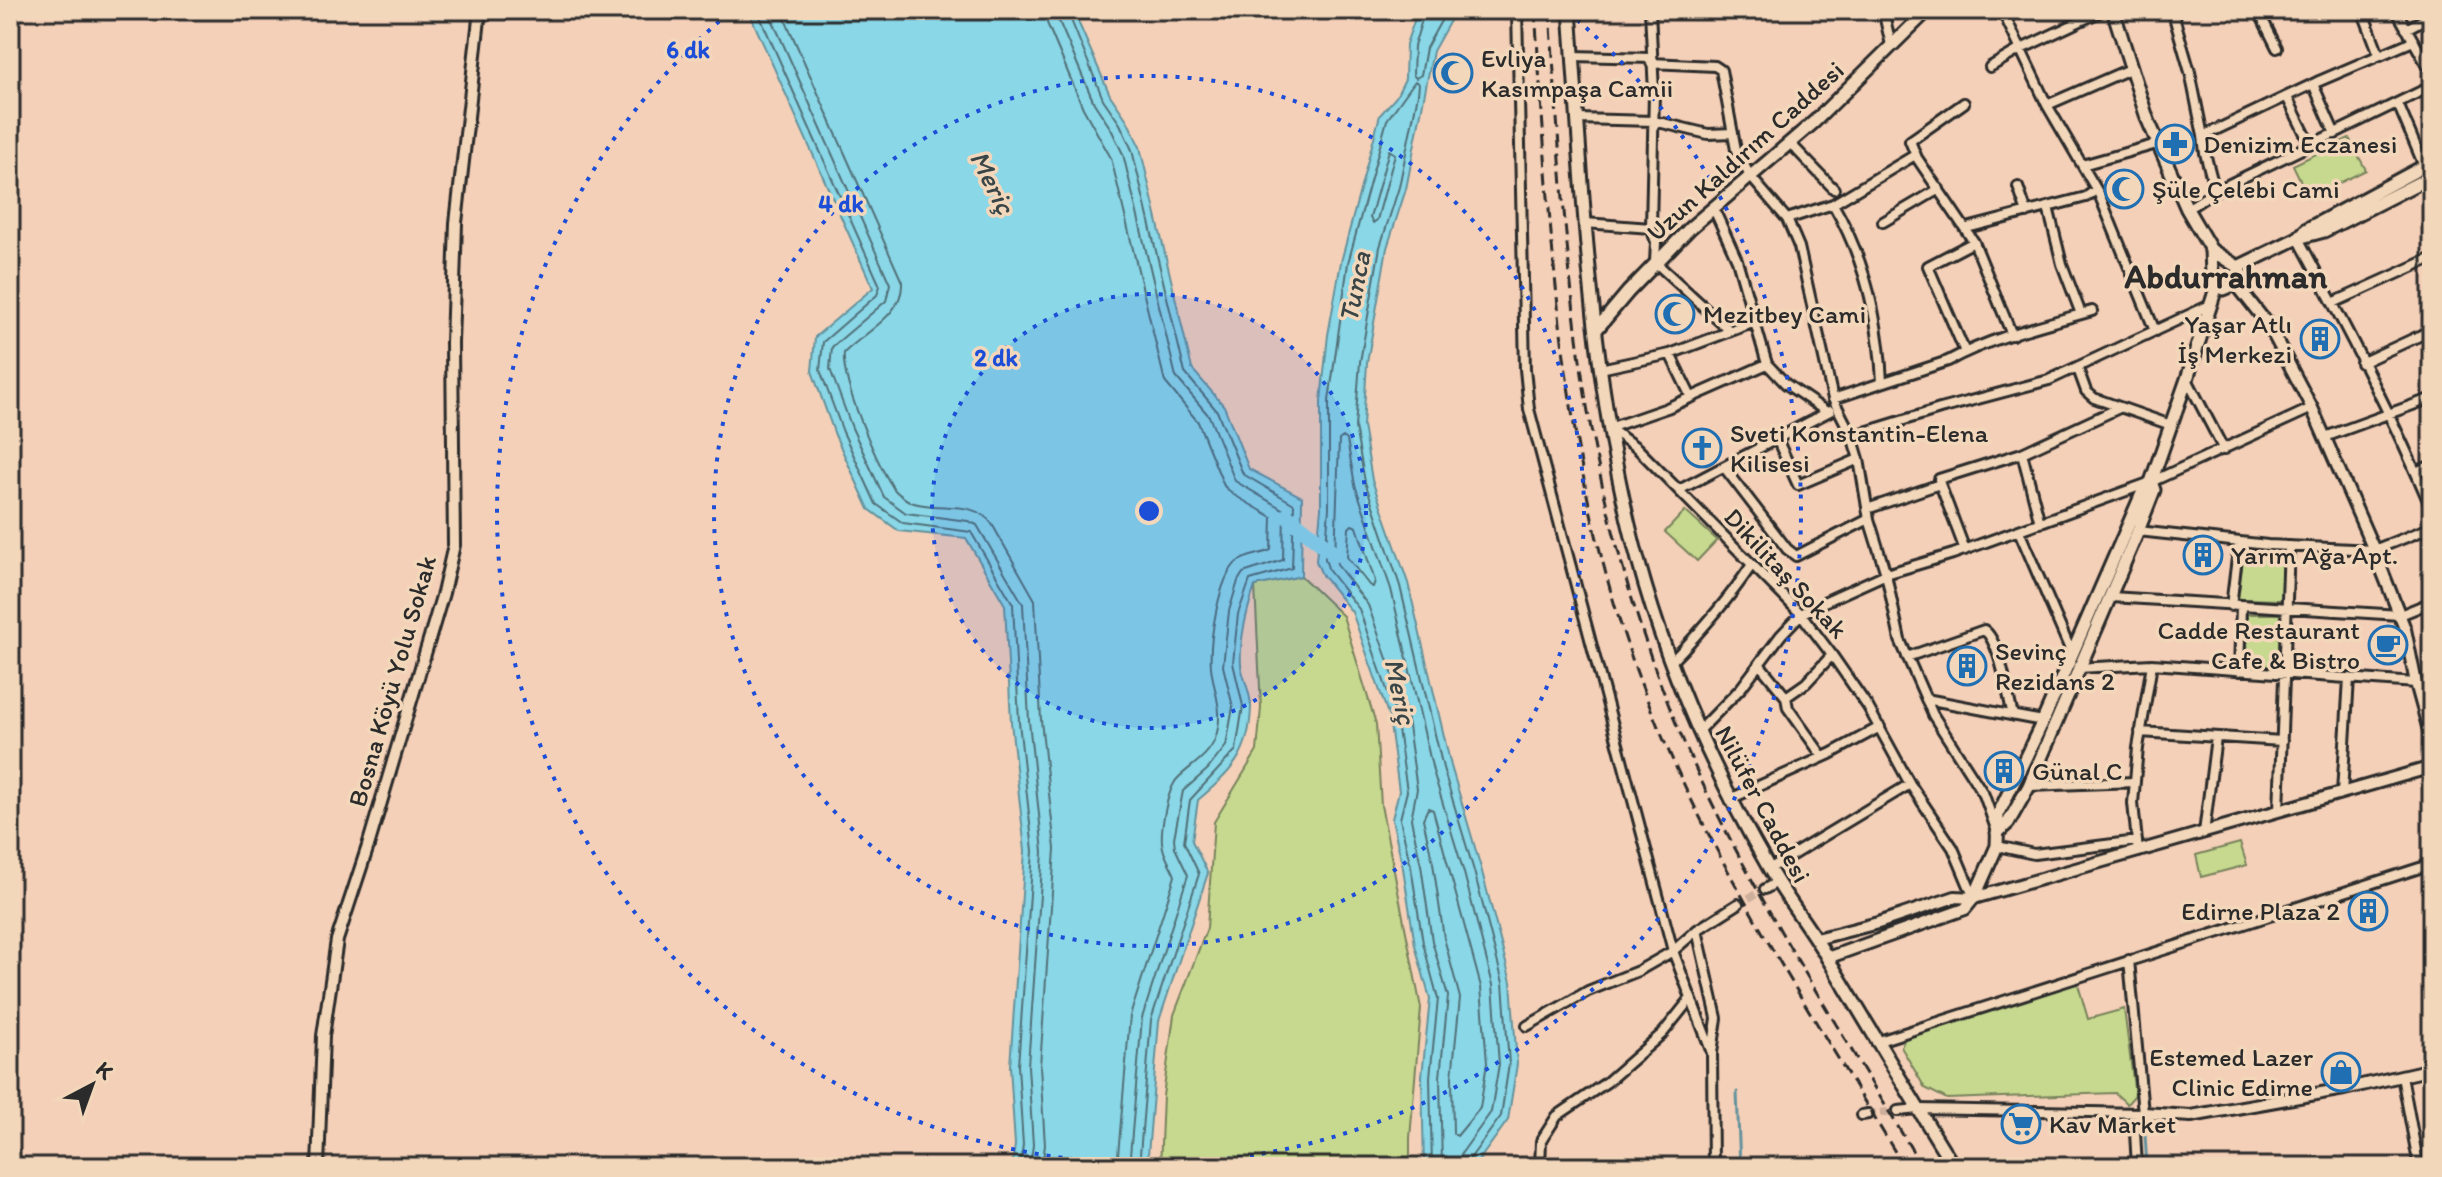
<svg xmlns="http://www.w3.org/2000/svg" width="2442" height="1177" font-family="Itim,sans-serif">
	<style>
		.green { fill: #c6d98e; stroke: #78825c; stroke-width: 2 }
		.water { fill: #8ad7e8; stroke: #64929c; stroke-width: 2 }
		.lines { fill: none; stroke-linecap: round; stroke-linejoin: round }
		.shore { stroke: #517077; stroke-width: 2 }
		.stream { stroke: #64929c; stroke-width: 3 }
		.river { stroke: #8ad7e8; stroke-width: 16 }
		.minor-tunnel { stroke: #cdaf9c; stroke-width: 8; stroke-dasharray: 8 4; stroke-linecap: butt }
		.minor-casing { stroke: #2b2b2b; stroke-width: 14 }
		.tertiary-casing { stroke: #2b2b2b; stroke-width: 16 }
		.secondary-casing { stroke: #2b2b2b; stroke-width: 17 }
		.minor { stroke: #f3d7ba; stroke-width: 8 }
		.tertiary { stroke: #f3d7ba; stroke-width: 10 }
		.secondary { stroke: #f3d7ba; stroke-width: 11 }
		.rail { stroke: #2b2b2b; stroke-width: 3; stroke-dasharray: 12 6; stroke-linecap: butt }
		.ring { fill: none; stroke: #1d4ed8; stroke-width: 4; stroke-dasharray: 4 8 }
		.labels { text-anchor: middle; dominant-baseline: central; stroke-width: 7; stroke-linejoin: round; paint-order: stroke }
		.poi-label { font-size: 26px; fill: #2b2b2b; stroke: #f3d7ba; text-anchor: start }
		.street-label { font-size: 26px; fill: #2b2b2b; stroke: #f3d7ba }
		.water-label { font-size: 28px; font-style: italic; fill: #394547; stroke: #f3d7ba }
		.district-label { font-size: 34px; font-weight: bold; fill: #2b2b2b; stroke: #f3d7ba }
		.centre { fill: #1d4ed8; stroke: #f3d7ba; stroke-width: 4 }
		.ring-label { font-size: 24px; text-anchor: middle; font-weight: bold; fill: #1d4ed8; stroke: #f3d7ba; stroke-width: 7; stroke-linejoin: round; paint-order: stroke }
	</style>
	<rect width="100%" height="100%" fill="#f5d0b8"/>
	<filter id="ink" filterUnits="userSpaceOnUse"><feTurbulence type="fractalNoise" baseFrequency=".0125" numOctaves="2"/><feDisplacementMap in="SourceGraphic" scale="16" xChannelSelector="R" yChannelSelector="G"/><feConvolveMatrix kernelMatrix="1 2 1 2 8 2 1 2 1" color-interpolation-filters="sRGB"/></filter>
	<g filter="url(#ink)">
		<path class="green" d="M2349,138L2366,170L2309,198L2293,165Z
			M1685,511L1717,540L1697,561L1665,532Z
			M2244,548L2286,553L2282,600L2238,599Z
			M1301,576L1343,616L1376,724L1381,805L1421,1008L1410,1138V1167H1160L1163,1096L1174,1015L1207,928L1214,822L1257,751L1261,708L1255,586Z
			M2247,614H2280L2279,669L2246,665Z
			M2240,843L2247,865L2201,877L2196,855Z
			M2077,981L2088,1019L2124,1009L2135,1095L2127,1104L2115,1093L1947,1099L1925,1088L1901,1047L1907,1034Z"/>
		<path class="water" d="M748,10H1073L1110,95L1127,120L1140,147L1192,369L1224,406L1249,469L1302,497L1301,576L1255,586C1247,610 1239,639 1241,665C1243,679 1251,693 1251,707C1250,754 1231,772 1198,800L1192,841L1208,873L1159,1021L1147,1167H1012L1015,1145L1010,1066L1025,851L1011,722L1005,605L966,538L899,531L869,509L835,435L812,371L815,337L873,288Z
			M1418,10H1456L1433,51L1406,189L1387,248L1367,363L1363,426L1372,480L1408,583L1451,766L1481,868L1511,982L1517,1064L1508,1120L1474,1167H1424L1422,1076L1430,999L1415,945L1403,868L1392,819L1399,791L1389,717L1352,612L1322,575L1316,561L1321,508V401L1328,335L1341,262L1380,115L1396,97L1405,79L1406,44Z"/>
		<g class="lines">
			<path class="shore" d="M757,10L880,286L877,295L823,342L820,370L843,432L876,504L903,523L971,532L1013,604L1019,722L1033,851L1018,1066L1023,1145L1020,1167
				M768,10L890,284L886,301L832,347L830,369L852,428L884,497L906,513L968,521L977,525L1023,604L1029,721L1043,852L1028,1066L1033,1145L1030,1167
				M781,10L902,282C904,315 864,332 844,353C841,381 876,461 892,486C895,492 905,499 911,502C938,512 973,498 992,524L1035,600L1041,720L1055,849L1040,1066L1045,1145L1042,1167
				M1045,10L1047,23L1083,108L1111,158L1165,382L1198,422L1224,486L1234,495L1272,517L1271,550C1260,555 1247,555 1237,562C1218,578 1209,643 1211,667C1214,694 1225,711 1215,739C1209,756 1190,766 1178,778C1167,789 1159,834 1163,848C1165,858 1172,867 1175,876L1130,1016L1117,1167
				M1057,10L1058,19L1094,103L1111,129L1123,154L1176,377L1209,416L1235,481L1284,510L1283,560L1243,573L1238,581L1229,611L1223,666L1233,707L1226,746L1208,769L1183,791L1174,838L1175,848L1188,875L1142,1018L1129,1167
				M1067,10L1103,99L1120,124L1132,150L1185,373L1217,411L1243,474L1294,504L1292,568L1250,580L1238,614L1233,663L1243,706L1236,750L1190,800L1184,842L1199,874L1151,1020L1139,1167
				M1425,10L1414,46L1413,75L1416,78L1421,75L1426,48L1447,10
				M1389,150L1395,154L1377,220L1373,223L1370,218Z
				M1352,525L1357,527L1375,581L1373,587L1369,585L1347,557L1349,528Z
				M1428,808L1433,810L1481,987L1487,1063L1480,1108L1457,1136L1453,1133L1452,1077L1460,998L1444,938L1433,863L1423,819Z
				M1432,1167L1430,1077L1438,999L1423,943L1411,867L1400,819L1407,791L1396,716L1359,609L1329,571L1325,559L1329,508V401L1348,263L1387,120L1415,81L1419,84L1418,94L1399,187L1380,247L1360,362L1355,427L1365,482L1400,586L1443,768L1474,871L1503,983L1509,1064L1501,1116L1469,1160L1468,1167
				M1442,1167L1440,1077L1448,996L1432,941L1421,865L1411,819L1417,789L1406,712L1368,605L1338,566L1335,558L1339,440L1343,437L1347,440L1355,485L1391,589L1433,771L1464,873L1493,985L1499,1064L1491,1112L1461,1154L1458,1167"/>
			<path class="stream" d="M1737,1092L1740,1167
				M2144,1119L2147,1167"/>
			<path class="river" d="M1287,516L1335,554"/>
			<path class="minor-tunnel" d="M1738,904L1765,889
				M1868,1114L1898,1111"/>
			<defs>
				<path id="minor" d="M1517,10L1525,369L1529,409L1673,951L1712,1053
					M1650,10L1654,93L1651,228L1656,242L1655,262L1729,330
					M1883,10L1891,45
					M2002,10L2047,105L2099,194L2155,331
					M2172,10L2190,72L2203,136
					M2258,10L2277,48
					M2362,10L2379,54
					M2396,10L2432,74
					M2406,29L2432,15
					M1573,56L1651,58
					M1651,63L1715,66L1721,70L1736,150L1750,176L1787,219L1799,247L1833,399L1852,436L1859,459L1869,519L1886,574L1900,640L1933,715L1984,795L1996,829
					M1990,67L2019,50L2104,10
					M2313,84L2335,134
					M2287,97L2311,146
					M1964,103L1910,141L1917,158L1974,242L2012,335
					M2398,104L2424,166
					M2047,105L2132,68
					M1577,119L1654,121L1708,134L1733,133
					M1790,143L1834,189
					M2082,165L2157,144
					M2018,187L2027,213
					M2215,191L2205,153L2203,136L2317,82L2413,41
					M1833,204C1865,259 1879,319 1882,382
					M1713,207L1737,260L1767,364L1786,384L1827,412
					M2048,207L2062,264L2081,314
					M2187,209L2215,191L2432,86
					M1787,219L1833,204L1915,155
					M1883,222L1939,189
					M1585,223L1651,228
					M1967,228L2086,197L2096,190
					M2298,238C2346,327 2393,417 2432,510
					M2333,303L2432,258
					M1965,352L1928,266L1974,242
					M1670,354L1691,397
					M2361,363L2432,330
					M1600,369L1670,354L1755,322
					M2078,369L2086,391L2094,398L2171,425
					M2187,379L2224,450
					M1833,399L1948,361C1992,337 2043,325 2092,311
					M1609,428L1637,448L1801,614L1832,655L1868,707L1910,784L1953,848L1974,898
					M1609,428L1667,408L1767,364
					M1852,436L1940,409L2049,380L2208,306
					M2325,437L2432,398
					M1777,439L1798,485L1859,459
					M1724,467L1787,549L1796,556L1869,519
					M2416,472L2432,465
					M1940,484L1939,479L2022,453
					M1679,490L1830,411
					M1867,509L1940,484L1965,550
					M2040,523L2022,453L2119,408
					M2019,531L2072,654
					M2138,531L2268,545L2374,550L2432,527
					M2111,597L2400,615L2432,602
					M2231,606L2239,542
					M1907,657L1984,630C2000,641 2007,694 2013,715
					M1671,662C1701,631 1727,602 1751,566
					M1760,665L1786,697L1788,708L1823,757
					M2078,668L2152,664L2416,683
					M2239,671L2241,606
					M1786,697L1806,683L1832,655
					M1926,699L2043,721
					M1699,731L1741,688L1781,635L1801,614L1824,602L1886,574L1953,554L2151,482L2312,408
					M2140,732L2282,741
					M2029,786L2135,782
					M2342,793L2349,678
					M1730,799L1830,754L1880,727
					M2279,811L2289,546
					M2204,833L2216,737
					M1997,846L2034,854L2137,841
					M2138,852L2133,803L2138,748L2152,664
					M1769,869L1910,784
					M1765,889L1777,882
					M1697,930L1717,1018L1712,1053L1713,1167
					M1527,1026L1588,991L1638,971L1673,951L1697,930L1738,904
					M1876,1042L2432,864
					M2402,1076L2419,1167
					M1898,1111L1918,1109L2143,1113L2129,960
					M1862,1115L1868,1114
					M2134,1115L2137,1167
					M1540,1167L1541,1141L1557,1116L1607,1082L1663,1033L1691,998"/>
				<path id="tertiary" d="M2236,284L2269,326L2312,408L2374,550L2405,629L2416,683L2432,741
					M1816,939L1878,923L1955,897L1974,898L2432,767
					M1827,958L1965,909L1974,898
					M2143,1113L2191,1116L2344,1089L2432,1069
					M318,1167L323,1036L337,940L368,846L443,593L454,545L452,343L456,223L480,10"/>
				<path id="secondary" d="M1570,10C1584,202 1590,398 1645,585C1674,684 1718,780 1770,870C1788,901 1810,928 1828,959C1870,1028 1911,1098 1954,1167
					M2113,10L2147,118L2187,209L2211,250L2238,267
					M2298,238L2307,229L2432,162
					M2211,250L2212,274L2217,285
					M2238,267L2298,238L2324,231L2432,176
					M2217,285L2224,289L2236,284L2241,274L2238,267
					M1596,330L1628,292L1690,228L1814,122L1928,10
					M1997,833L2008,823L2029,786L2138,531L2154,490L2151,482
					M1974,898L1997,846L1998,815L2043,721L2144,489L2151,482L2187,379L2217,285"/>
			</defs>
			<use href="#minor" class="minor-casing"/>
			<use href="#tertiary" class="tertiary-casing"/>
			<use href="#secondary" class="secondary-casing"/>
			<use href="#minor" class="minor"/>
			<use href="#tertiary" class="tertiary"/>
			<use href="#secondary" class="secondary"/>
			<path class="rail" d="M1535,10C1550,225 1558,435 1626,641C1688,830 1803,997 1904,1167
				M1550,10C1558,134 1565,258 1583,381C1605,527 1648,675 1714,807C1775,931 1852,1048 1922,1167"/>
		</g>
	</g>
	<circle cx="1149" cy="511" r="217" fill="#1d4ed8" fill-opacity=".12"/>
	<g class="ring">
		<circle cx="1149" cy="511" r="217"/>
		<circle cx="1149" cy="511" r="435"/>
		<path d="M1568 12A652 652 0 1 1 730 12"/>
	</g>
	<defs>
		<symbol id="mosque-ring" viewBox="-11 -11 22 22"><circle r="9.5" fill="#f3d7ba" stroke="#1f6fb2" stroke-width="1.5"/><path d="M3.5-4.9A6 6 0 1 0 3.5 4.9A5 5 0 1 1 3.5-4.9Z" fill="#1f6fb2"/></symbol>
		<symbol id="pharmacy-ring" viewBox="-11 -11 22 22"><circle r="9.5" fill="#f3d7ba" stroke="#1f6fb2" stroke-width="1.5"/><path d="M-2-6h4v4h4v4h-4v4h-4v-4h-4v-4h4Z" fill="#1f6fb2"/></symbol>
		<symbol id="building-ring" viewBox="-11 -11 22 22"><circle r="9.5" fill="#f3d7ba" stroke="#1f6fb2" stroke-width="1.5"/><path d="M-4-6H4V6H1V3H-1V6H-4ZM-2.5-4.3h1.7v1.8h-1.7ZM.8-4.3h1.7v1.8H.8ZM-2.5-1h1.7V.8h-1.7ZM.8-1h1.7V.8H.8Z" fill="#1f6fb2"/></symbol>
		<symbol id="church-ring" viewBox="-11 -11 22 22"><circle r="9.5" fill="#f3d7ba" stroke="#1f6fb2" stroke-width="1.5"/><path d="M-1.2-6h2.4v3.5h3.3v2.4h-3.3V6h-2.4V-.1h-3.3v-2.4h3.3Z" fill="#1f6fb2"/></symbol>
		<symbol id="cafe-ring" viewBox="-11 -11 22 22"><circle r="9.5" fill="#f3d7ba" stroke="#1f6fb2" stroke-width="1.5"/><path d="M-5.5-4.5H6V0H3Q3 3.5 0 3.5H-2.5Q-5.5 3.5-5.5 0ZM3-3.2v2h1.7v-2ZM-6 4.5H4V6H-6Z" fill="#1f6fb2"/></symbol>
		<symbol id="shop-ring" viewBox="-11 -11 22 22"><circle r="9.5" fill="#f3d7ba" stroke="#1f6fb2" stroke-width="1.5"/><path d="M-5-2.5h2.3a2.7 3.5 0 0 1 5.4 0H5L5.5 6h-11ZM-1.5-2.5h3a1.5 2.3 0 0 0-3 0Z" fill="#1f6fb2"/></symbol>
		<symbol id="supermarket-ring" viewBox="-11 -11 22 22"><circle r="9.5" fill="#f3d7ba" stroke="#1f6fb2" stroke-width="1.5"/><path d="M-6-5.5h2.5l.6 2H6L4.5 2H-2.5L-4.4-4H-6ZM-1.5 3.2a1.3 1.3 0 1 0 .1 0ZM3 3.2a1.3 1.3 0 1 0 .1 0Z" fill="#1f6fb2"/></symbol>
	</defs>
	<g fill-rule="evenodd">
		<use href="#mosque-ring" x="1431" y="51" width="44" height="44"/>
		<use href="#pharmacy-ring" x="2153" y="122" width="44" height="44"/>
		<use href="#mosque-ring" x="2102" y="167" width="44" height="44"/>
		<use href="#mosque-ring" x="1653" y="292" width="44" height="44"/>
		<use href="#building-ring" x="2298" y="317" width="44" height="44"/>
		<use href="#church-ring" x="1680" y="426" width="44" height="44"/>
		<use href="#building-ring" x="2181" y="533" width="44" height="44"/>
		<use href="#cafe-ring" x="2366" y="623" width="44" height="44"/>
		<use href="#building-ring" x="1945" y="644" width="44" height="44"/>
		<use href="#building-ring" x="1982" y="749" width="44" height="44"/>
		<use href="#building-ring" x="2346" y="889" width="44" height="44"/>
		<use href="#shop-ring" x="2319" y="1050" width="44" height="44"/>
		<use href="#supermarket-ring" x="1999" y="1102" width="44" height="44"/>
	</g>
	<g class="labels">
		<g class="poi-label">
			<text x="1481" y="58">Evliya<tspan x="1481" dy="30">Kasımpaşa Camii</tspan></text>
			<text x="2203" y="144">Denizim Eczanesi</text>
			<text x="2152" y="189">Şüle Çelebi Cami</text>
			<text x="1703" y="314">Mezitbey Cami</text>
			<text x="2292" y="324" text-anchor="end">Yaşar Atlı<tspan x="2292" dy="30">İş Merkezi</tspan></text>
			<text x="1730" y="433">Sveti Konstantin-Elena<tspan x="1730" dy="30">Kilisesi</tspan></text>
			<text x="2231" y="555">Yarım Ağa Apt.</text>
			<text x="2360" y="630" text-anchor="end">Cadde Restaurant<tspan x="2360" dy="30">Cafe &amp; Bistro</tspan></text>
			<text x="1995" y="651">Sevinç<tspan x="1995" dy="30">Rezidans 2</tspan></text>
			<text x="2032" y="771">Günal C</text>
			<text x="2340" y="911" text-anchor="end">Edirne Plaza 2</text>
			<text x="2313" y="1057" text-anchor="end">Estemed Lazer<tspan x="2313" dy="30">Clinic Edirne</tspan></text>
			<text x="2049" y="1124">Kav Market</text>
		</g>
		<g class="street-label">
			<text transform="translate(1745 151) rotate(-42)">Uzun Kaldırım Caddesi</text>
			<text transform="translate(1786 573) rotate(47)">Dikilitaş Sokak</text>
			<text transform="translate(392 681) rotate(-74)">Bosna Köyü Yolu Sokak</text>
			<text transform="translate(1763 804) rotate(62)">Nilüfer Caddesi</text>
		</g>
		<g class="water-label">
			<text transform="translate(993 182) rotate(63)">Meriç</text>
			<text transform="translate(1354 287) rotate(-79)">Tunca</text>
			<text transform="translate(1401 691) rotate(78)">Meriç</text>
		</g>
		<g class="district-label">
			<text x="2226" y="276">Abdurrahman</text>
		</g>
	</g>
	<circle cx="1149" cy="511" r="12" class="centre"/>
	<g class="ring-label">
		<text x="688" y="58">6 dk</text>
		<text x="841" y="212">4 dk</text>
		<text x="996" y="366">2 dk</text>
	</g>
	<rect width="2442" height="1177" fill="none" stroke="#f3d7ba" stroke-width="40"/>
	<rect x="20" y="20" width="2402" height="1137" fill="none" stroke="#2b2b2b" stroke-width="3" filter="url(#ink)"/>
	<g transform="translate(92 1085) rotate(41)" stroke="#f3d7ba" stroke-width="6" paint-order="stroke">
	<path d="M0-6L14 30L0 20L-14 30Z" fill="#2b2b2b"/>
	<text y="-12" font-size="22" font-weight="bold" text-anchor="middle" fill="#2b2b2b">K</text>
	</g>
</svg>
